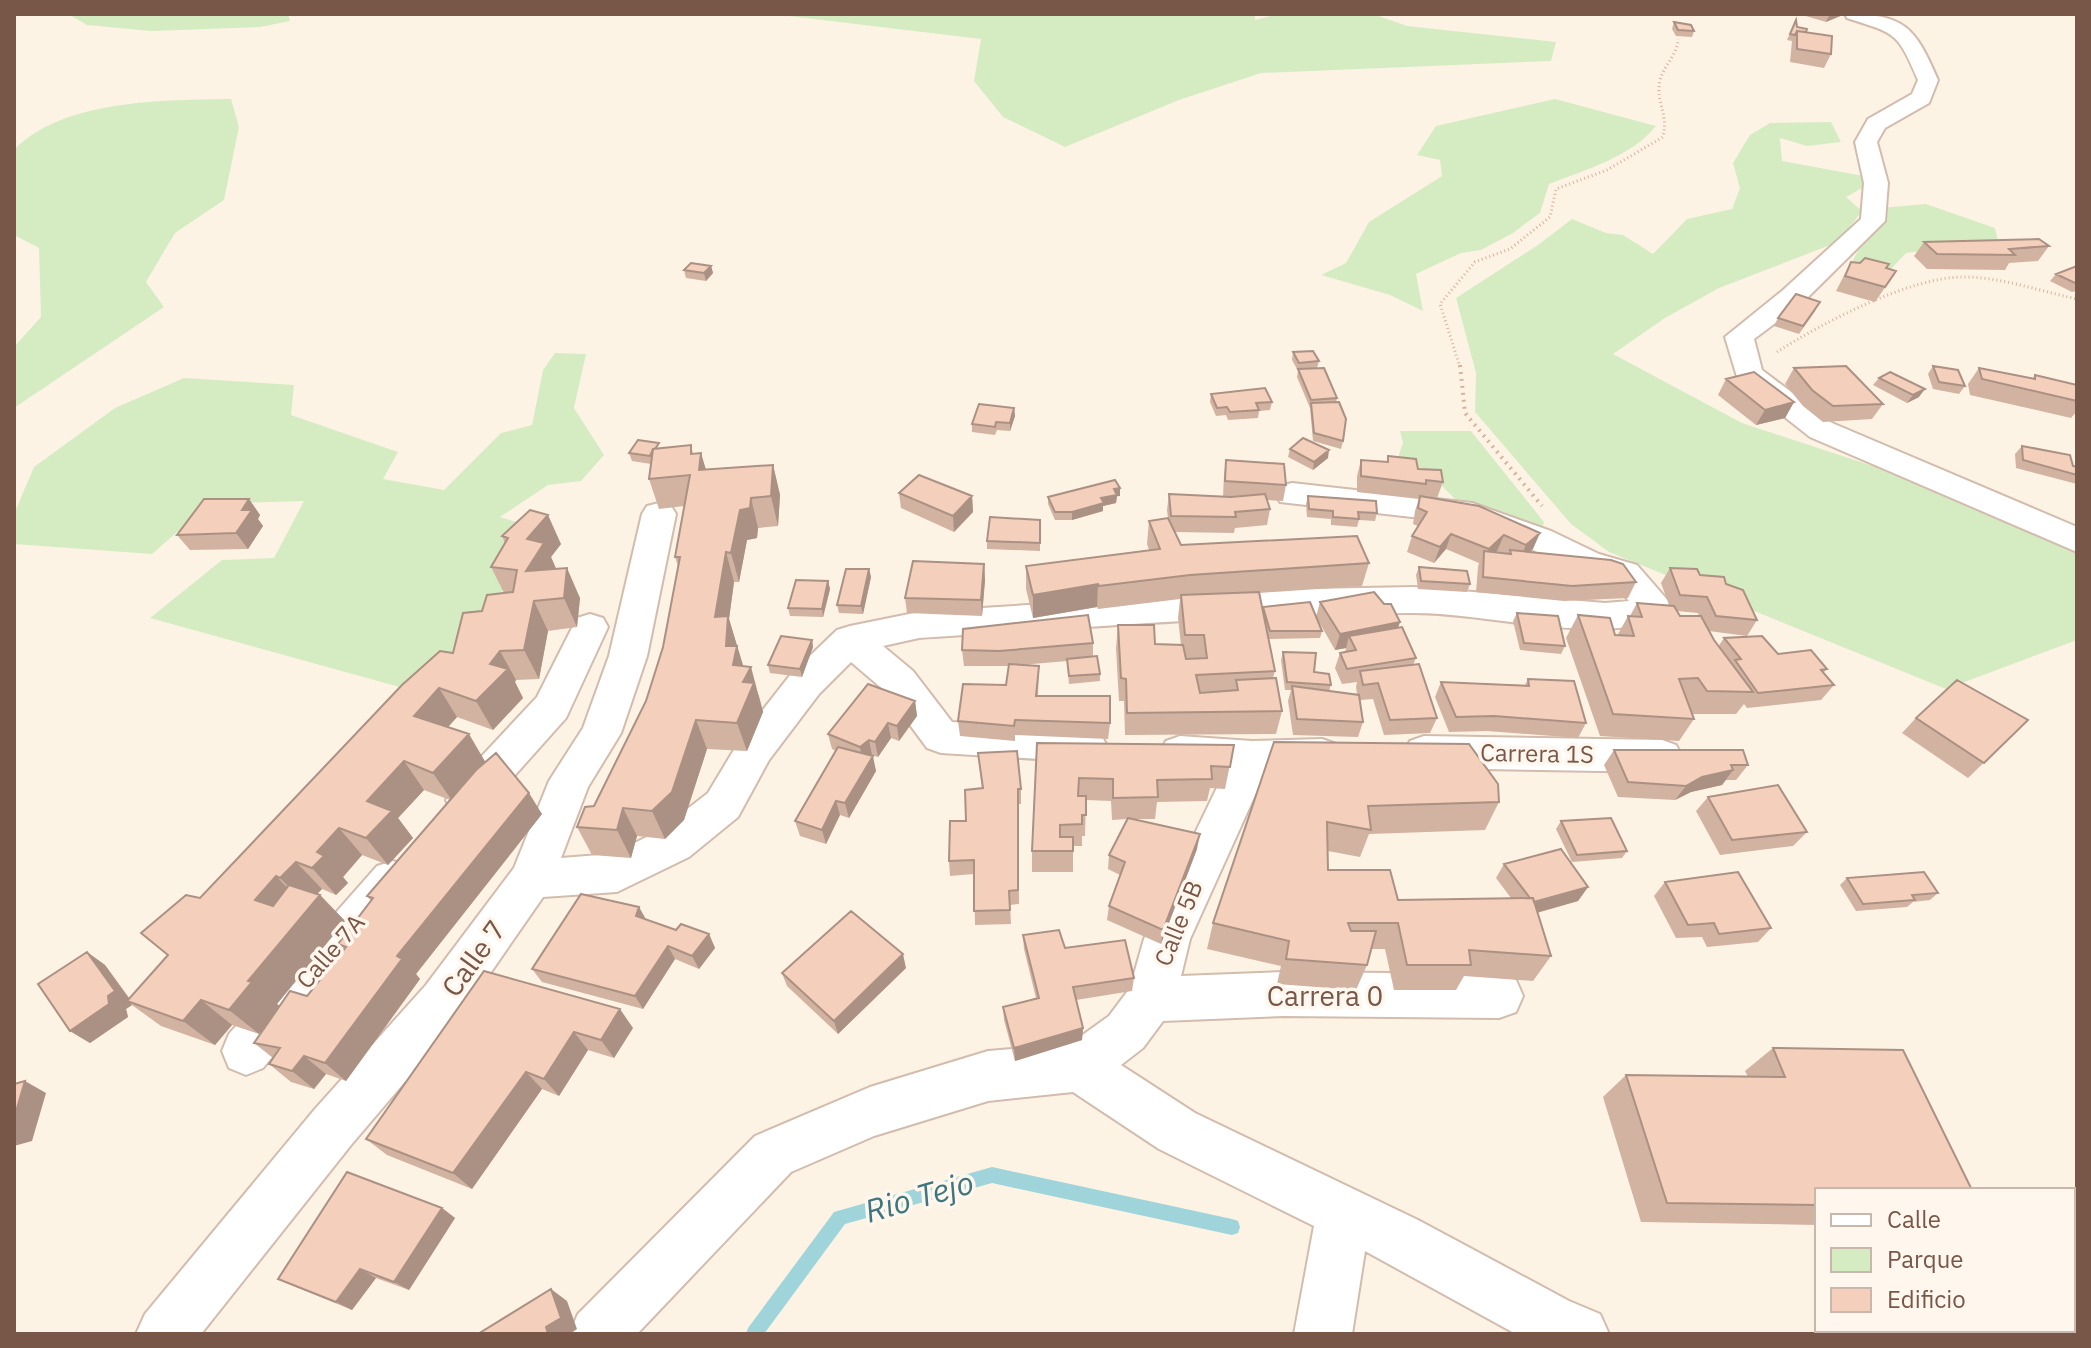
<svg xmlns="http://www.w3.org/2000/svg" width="2091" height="1348" font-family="'IBM Plex Sans',sans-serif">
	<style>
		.green { fill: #d5ecc3 }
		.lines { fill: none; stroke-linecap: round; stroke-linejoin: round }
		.stream { fill: #9ed4da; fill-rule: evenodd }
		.minor-casing { stroke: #d2bcad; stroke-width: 4 }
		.path-far1 { stroke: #d9b29e; stroke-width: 3; stroke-dasharray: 1 3; stroke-linecap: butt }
		.path { stroke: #d9b29e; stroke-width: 4; stroke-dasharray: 2 5; stroke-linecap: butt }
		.minor { fill: #fff; fill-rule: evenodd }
		.wall { fill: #d2b2a1; fill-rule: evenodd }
		.shaded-wall { fill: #ab9183 }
		.building { fill: #f4cfbb; stroke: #ab9183; stroke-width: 2 }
		.labels { text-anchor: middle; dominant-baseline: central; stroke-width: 7; stroke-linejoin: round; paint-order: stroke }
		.street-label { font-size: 24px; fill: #785749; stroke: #fff7ed }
		.near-street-label { font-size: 28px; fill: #785749; stroke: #fff7ed }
		.near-water-label { font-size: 32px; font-style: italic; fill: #3c767e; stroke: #fff7ed }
	</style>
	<rect width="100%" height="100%" fill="#fdf3e5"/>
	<path class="green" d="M68,14H288L290,21L260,27L151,31L87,25Z
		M772,14H1255V20L1278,14H1373L1407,26L1556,42L1551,61L1261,73L1179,100L1065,147L1003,117L974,81L981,39Z
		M231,99L239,127L224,200L175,233L146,282L164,307L14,408V347L41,317L39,248L14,235V150C63,99 165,100 231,99Z
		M1555,99L1656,126C1631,157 1585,170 1549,184L1540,213L1513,233L1481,250L1461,253L1416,274L1423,311L1390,295L1321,275L1346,263L1369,222L1442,176L1440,160L1417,155L1436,126Z
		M1831,122L1841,142L1807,146L1780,138L1782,161L1864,176L1866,186L1846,197L1862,211L1838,242L1719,288L1665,318L1613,354L1742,423L1888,471L2077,549V640L1946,689L1609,552L1571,524L1475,412L1476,373L1456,298L1538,245L1572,219L1606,233L1623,235L1653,254L1687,219L1732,209L1740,188L1733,163L1750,135L1770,123Z
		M1926,204L1995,228L1998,241L1906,253L1891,269L1852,262L1881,208Z
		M555,353L586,354L574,408L604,455L581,481L548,485L500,517L550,532L421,693L150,618L222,560L274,558L304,501L234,503L184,526L152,554L14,544V514L34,467L115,408L184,378L294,385L291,415L398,452L383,479L444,490L501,433L532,425L543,370Z
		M1400,431H1471L1544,522L1542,530L1459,503L1436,480L1396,463L1403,443Z"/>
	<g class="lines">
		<path class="stream" d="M992,1167L1232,1219L1238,1221L1240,1227L1238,1233L1232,1235L992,1183L845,1224L764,1334H746L748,1328L834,1212Z"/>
		<defs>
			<path id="minor" d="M1845,14C1905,14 1915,27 1938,80L1929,103L1885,128L1877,142L1888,183L1885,221L1802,303L1754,339L1762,370L1832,423L2077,527V552L1810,437L1738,380L1725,337L1782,291L1861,219L1864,183L1855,142L1868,119L1912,94L1918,80C1897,31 1896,34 1847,18Z
				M1292,483L1472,503L1551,531L1599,554L1637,565L1670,603L1657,621C1584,643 1486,612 1410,613C1246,614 1082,628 919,638L883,646L913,671L952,722L1087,730L1101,735L1107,746L1101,757L1087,762L941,753L927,748L885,691L851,662L819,694L769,760L738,817L689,857L617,892L543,897L460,1017L351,1145L201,1334H136L145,1314L315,1109L426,985L514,868L549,781L583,728L609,656L642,514L647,506L659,503L671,506L676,514L647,656L621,733L588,787L561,858L612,854L659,831L708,793L741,738L791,674L837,630L850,626L919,612L1263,590L1414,587L1605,603L1629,601L1613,583L1575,571L1527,547L1456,522L1280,502L1276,494L1280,486Z
				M590,614L603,618L608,627L566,718L482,812L467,817L452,812L446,800L452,788L537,697L577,618Z
				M1180,736L1252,741L1322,739L1336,744L1342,755L1336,766L1322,771L1265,773L1190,939L1181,976L1283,972L1499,974L1516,980L1523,996L1516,1012L1499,1018L1283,1016L1163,1021L1143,1048L1121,1065L1195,1113L1418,1220L1569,1301L1600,1314L1609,1334H1516L1365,1251L1352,1334H1294L1314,1226L1159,1149L1073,1092L988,1101L874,1136L791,1172L637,1334H569L578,1314L755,1136L870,1087L988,1051L1070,1044L1109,1016L1130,988L1144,939L1225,771L1180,768L1166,763L1160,752L1166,741Z
				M1424,736L1662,740L1676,745L1682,756L1676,767L1662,772L1424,768L1410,763L1404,752L1410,741Z
				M393,861L409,866L415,880L409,894L263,1068L246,1075L229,1068L222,1051L229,1034L377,866Z"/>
		</defs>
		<use href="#minor" class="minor-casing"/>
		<path class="path-far1" d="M1777,352C1822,323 1910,277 1963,277C2002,277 2039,291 2077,299
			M1460,367L1440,304L1475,262L1510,249L1550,217L1556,189L1607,170L1663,137C1669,113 1655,102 1660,80C1664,65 1678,54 1678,39"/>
		<path class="path" d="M1460,365L1465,413L1542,506"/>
		<use href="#minor" class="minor"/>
	</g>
	<path class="wall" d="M1799,14H1845L1826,22Z
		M1796,20L1797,27L1806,32L1831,54L1824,68L1790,62L1792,41L1787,40Z
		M1674,22L1694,31L1692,37L1676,36L1672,29Z
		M1924,242L2049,246L2038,261L2009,263L2005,270L1927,269L1914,256Z
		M1851,262L1887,268L1886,286L1875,302L1836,291Z
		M711,266L713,273L706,281L686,278L684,270Z
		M2077,266V291L2072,292L2050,281L2056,274Z
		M1816,310L1799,334L1774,326L1778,318Z
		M1293,352L1319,361L1317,368L1337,398L1336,402L1343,441L1341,449L1313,441L1310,408L1297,377L1298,371L1292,360Z
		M1933,366L1965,386L1959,394L1933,389L1928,374Z
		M1794,368L1883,404L1872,419L1823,422L1803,406L1785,384Z
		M1979,368L2032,379L2035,375L2077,385V411L2071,418L1970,395L1968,384Z
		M1879,378L1919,397L1907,403L1873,385Z
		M1726,379L1794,402L1785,418L1756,425L1718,395Z
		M1211,394L1272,402L1270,410L1259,411L1258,418L1228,420L1226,415L1216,416L1210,402Z
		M1014,408L1015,416L1010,431L997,430L995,435L972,432V424Z
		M691,445L693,454L706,469L773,465L780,495L778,526L758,528L757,538L747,540L739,582H734L729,619L743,666L759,696L763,712L747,751L707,749L684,820L665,839L637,836L631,858L592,855L577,827L594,806L646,701L663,647L678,566L675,557L684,506L659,509L649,479L651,464L632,461L629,453Z
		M2022,446L2077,467V484L2016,468L2015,454Z
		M1290,449L1328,458L1313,470L1288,457Z
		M1388,456L1418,469L1443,482L1437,498L1422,496L1479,506L1533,549L1530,552L1636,582L1628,598L1564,601L1476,592L1478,567L1479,563L1446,549L1434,563L1407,552L1412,536L1418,526L1413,524L1415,511L1419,499L1357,492V476L1361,460L1387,462Z
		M1226,460L1286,485L1283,501L1267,500L1270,509L1267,525L1235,528L1234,533L1175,532L1181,545L1369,563L1362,586L1259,593L1262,610L1316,617L1320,602L1398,628L1416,658L1413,665L1437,718L1430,733L1384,735L1373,699L1360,700L1363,722L1358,737L1293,735L1288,701L1291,690H1285L1281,660L1283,652L1314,672L1331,685L1329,691L1357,694L1356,687L1357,682L1342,684L1335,668L1340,653L1345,652L1346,648L1335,650L1318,620L1322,631L1320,638L1268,639L1275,671L1273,678L1282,711L1276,734L1125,735L1124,701H1119L1116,648L1118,625L1155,644L1181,645L1178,618L1180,599L1098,609L1097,607L1033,618L1026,589V566L1149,550L1147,544L1149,521L1168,518L1167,510L1169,494L1223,497L1224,475Z
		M899,493L972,496L973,512L954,532L901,508Z
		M1117,496L1116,503L1103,506V511L1072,520H1055L1048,504V497L1120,496Z
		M1308,496L1377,513L1375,521L1359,520L1357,527L1331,525V519L1307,517L1306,504Z
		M249,499L260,515L258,519L263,526L248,549L190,550L177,535Z
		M1040,520V551L987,549V541Z
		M502,536L561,544L551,557L556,569L580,598L577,627L548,631L539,679L516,680L515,682L523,698L493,730L457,717L448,727L542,814L416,974L420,979L346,1081L326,1074L314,1089L291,1082L269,1064L273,1058L254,1043L267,1024L259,1034L232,1025L215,1045L161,1026L132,1005L126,1009L128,1017L90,1043L70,1031L87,952L105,965L130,999L168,955L200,898L453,653L482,611L504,593L491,567L505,543ZM424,790L450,800L367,896L371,901L338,944L344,950L307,996L280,1006L277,1004L345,921L320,895L317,894L322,889L336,895L348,883L343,877L362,855L388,865L413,838L398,818Z
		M984,564L985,580L982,616L907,613L905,598Z
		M1419,567L1470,584L1467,592L1418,589L1416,575Z
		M1670,568L1700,575L1726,584L1757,620L1747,636L1709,631L1718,647L1724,638L1827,669L1823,673L1834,685L1821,700L1747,708L1744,704L1736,714H1692L1694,719L1679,741L1600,736L1566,638L1578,615L1617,636L1628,616H1630L1637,603L1669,605L1661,583ZM1677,611L1698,613L1699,616H1680Z
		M869,569L871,577L863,614L839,613L837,605Z
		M828,581L830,589L823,617L790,616L788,608Z
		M1517,613L1565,646L1561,654L1520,650L1513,621Z
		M812,640L813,647L802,677L770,673L768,665Z
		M1093,643V657L1100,674V681L1069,684L1067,661L1021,665L1039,666L1038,696L1110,723L1108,739L1015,735V741L960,736L958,721L1006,685L1009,666H964L962,650Z
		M1528,679L1586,723L1578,738L1487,731L1449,732L1435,697L1441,682L1525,685Z
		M915,701L917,716L899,741L891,738L878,757L871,755L876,771L849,818L840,815L826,844L800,836L795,821L836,751L832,749L828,734Z
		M1916,718L2028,720L1968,778L1902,733Z
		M1274,742L1499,802L1485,830L1369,834L1360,857L1328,851V870L1398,900L1511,898L1496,878L1504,864L1588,887L1578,901L1537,913L1551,956L1533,981L1464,976L1456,990H1394L1385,949H1372L1367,965L1356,990L1277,984L1281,966L1207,949L1213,923Z
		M1037,743L1234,745L1225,789L1210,788L1207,801L1157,802L1155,819H1134L1197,849L1161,944L1107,920L1109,906L1120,875L1108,869L1109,855L1127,819L1112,820L1111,801L1086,800L1085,836H1082V846H1073V872H1032V851Z
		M1614,750L1748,765L1736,780H1726L1722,785L1691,792L1675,800L1618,797L1604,765Z
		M978,753L1021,789V804H1018L1019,904L1010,905L1011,924L975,925L974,874L950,876L949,861L982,788Z
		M1708,797L1807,832L1793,846L1720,855L1696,811Z
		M1561,821L1627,851L1622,858L1572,862L1556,829Z
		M1847,878L1938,893L1930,900L1913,902L1907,907L1856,911L1840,885Z
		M1665,882L1771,928L1758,942L1707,947L1702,937L1676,938L1654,896Z
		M646,919L676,930L709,934L715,948L699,969L675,959L643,1009L542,982L532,969Z
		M1023,935L1065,948L1134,978L1132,991L1076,1000L1083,1028L1082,1040L1015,1061L1004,1020L1003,1007L1036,998L1024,949Z
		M906,968L838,1034L787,986L782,973Z
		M484,971L633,1028L614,1058L588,1050L559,1096L542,1089L472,1189L387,1155L366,1139Z
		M1773,1048L1972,1190H1817V1225L1641,1222L1603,1097L1626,1075L1748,1077L1745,1071Z
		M442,1208L455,1218L409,1290L376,1278L352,1310L296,1287L278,1279Z"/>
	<path class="shaded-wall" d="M1830,14H1845L1826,22Z
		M711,266L713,273L706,281L704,273Z
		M1925,389L1919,397L1907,403L1913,395Z
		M1794,402L1785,418L1756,425L1765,410Z
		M1014,408L1015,416L1010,431V423Z
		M1329,450L1328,458L1313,470L1314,462Z
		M701,453L710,483L699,470Z
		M773,465L780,495L778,526L771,496Z
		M1120,488V496H1117L1116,503L1103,506V511L1072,520V512L1101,498L1114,489Z
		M972,496L973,512L954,532L953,516Z
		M751,498L758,528L757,538L747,540L739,582L731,553L740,510Z
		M249,499L260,515L258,519L263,526L248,549L236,533L242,510Z
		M548,515L561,544L551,557L558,573L526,571L527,539Z
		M1540,533L1533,549L1519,560L1526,545Z
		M1451,534L1446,549L1434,563L1440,547Z
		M1504,535L1497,551L1483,564L1489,549Z
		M726,552L734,582L729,619L746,675L751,667L763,712L747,751L737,723L715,617Z
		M984,564L985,580L982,616L981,600Z
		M567,568L580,598L577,627L564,598Z
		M869,569L871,577L863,614L861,606Z
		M828,581L830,589L823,617L822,609Z
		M1098,584L1097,607L1033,618V595Z
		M534,601L548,631L539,679L524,650Z
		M1400,622L1395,638L1349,636L1346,648L1335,650L1340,634Z
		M812,640L813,647L802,677L800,669Z
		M500,651L516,680L515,682L523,698L493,730L476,701L490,664Z
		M439,688L457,717L433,744L414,716Z
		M915,701L917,716L899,741L897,726Z
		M696,720L707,749L684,820L665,839L652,811Z
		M888,723L891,738L878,757L875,742Z
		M469,734L486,763L453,802L433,773Z
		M869,740L872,755L863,762L860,747Z
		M873,756L876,771L849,818L845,803Z
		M404,761L424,790L398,818L413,838L388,865L366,838L367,801Z
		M1733,770L1722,785L1691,792L1675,800L1686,786L1702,777Z
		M529,793L542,814L416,974L420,979L346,1081L325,1063L397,956Z
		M836,801L840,815L826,844L822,830Z
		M623,808L637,836L631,858L617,830Z
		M339,828L362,855L343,877L348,883L336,895L312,868L317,852Z
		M1200,834L1197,849L1161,944L1163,930Z
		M296,862L322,889L306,905L280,878Z
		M276,876L302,903L282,926L255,900Z
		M1588,887L1578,901L1525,916L1534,903Z
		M320,895L345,921L277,1004L281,1007L259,1034L229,1010L248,981Z
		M639,907L647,921L636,916Z
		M709,934L715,948L699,969L692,956Z
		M668,946L675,959L643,1009L635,996Z
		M87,952L105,965L133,1004L127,1001L132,1005L126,1009L128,1017L90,1043L70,1031Z
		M903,954L906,968L838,1034L834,1021Z
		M201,1000L232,1025L215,1045L183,1021Z
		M620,1009L633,1028L614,1058L601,1040Z
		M1083,1028L1082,1040L1015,1061L1014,1048Z
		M574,1032L588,1050L559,1096L544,1079Z
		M304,1056L326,1074L314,1089L292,1071Z
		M526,1072L542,1089L472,1189L453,1173Z
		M25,1081L46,1093L32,1141L14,1146V1118Z
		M442,1208L455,1218L409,1290L394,1282Z
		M360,1269L376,1278L352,1310L336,1302Z
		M551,1289L567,1301L577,1329L570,1334H548L546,1327Z"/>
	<path class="building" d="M1796,20L1797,27L1807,29L1806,32L1797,31L1795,35L1790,34Z
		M1674,22L1691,25L1694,31L1678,30Z
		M1797,31L1832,36L1831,54L1797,49Z
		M2039,239L2049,246L2009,249L2015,255L1937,254L1924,242Z
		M1865,258L1889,264L1886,268L1896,271L1885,287L1845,276L1851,262L1860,263Z
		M691,263L711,266L704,273L684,270Z
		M2077,266V284L2056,274Z
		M1796,294L1820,302L1803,326L1778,318Z
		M1313,351L1319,361L1299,363L1293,352Z
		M1846,366L1883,404L1833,406L1812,390L1794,368Z
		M1933,366L1958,370L1965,386L1939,382Z
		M1324,368L1337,398L1311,400L1298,369Z
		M1979,368L2035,379V375L2077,385V401L1982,379Z
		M1754,372L1794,402L1765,410L1726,379Z
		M1890,372L1925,389L1913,395L1879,378Z
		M1265,388L1272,402L1256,403L1259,410L1230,412L1227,407L1217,408L1211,394Z
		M1339,402L1346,419L1343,441L1314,433L1311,403Z
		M979,404L1014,408L1010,423L996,422L995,427L972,424Z
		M1303,438L1329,450L1314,462L1290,449Z
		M638,440L659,443L655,449H653L650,456L629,453Z
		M691,445V454L701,453L699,470L773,465L771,496L751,498L750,508L740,510L731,553L726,552L715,617L728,616L726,646H737L733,665L751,667L743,682L754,683L737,723L696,720L672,792L652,811L623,808L617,830L577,827L585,807L594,806L646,701L663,647L680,557H675L690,475L649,479L653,449Z
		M2022,446L2070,455L2073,466L2077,467V475L2023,460Z
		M1388,456L1416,459L1418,469L1441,470L1443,482L1426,480V484L1361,476V460L1388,462Z
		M1226,460L1284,464L1286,485L1225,481Z
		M919,475L972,496L953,516L899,493Z
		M1115,480L1120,488L1114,489L1117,495L1101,498L1104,503L1072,512H1055L1048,497Z
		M1169,494L1231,497L1265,494L1270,509L1235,512L1236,517L1171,516Z
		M1308,496L1376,501L1377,513L1358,512L1359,519L1333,517V511L1309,509Z
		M1420,496L1479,506L1540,533L1526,545L1504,535L1489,549L1451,534L1440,547L1412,536L1427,512L1418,508Z
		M204,499H249L242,510H252L236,533L177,535Z
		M530,510L548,515L527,539L544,543L526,571L567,568L564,598L534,601L524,650L500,651L490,664L508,669L476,701L439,688L414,716L469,734L433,773L404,761L367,801L392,811L366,838L339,828L317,852L324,856L312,868L296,862L280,878L276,876L255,900L273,906L289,885L320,895L248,981L252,982L229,1010L201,1000L183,1021L127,1001L168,955L141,933L186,895L200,898L402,685L440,651L453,653L463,613L482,611L487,595L513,592L517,570L491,567L508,538L502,536Z
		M990,517L1040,520V543L987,541Z
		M1168,518L1181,545L1357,536L1369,563L1190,575L1099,586L1098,584L1033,595L1026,566L1160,549L1149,521Z
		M1510,550L1611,560L1623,564L1636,582L1572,586L1483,577L1484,551L1511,554Z
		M913,561L984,564L981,600L905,598Z
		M1419,567L1467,571L1470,584L1421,581Z
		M1670,568L1697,569L1700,575L1724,577L1726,584L1743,590L1757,620L1716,616L1707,597L1680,595Z
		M846,569H869L861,606L837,605Z
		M796,580L828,581L822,609L788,608Z
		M1259,592L1275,671L1196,675L1200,693L1238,690L1236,680L1276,678L1282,711L1127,713L1126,679L1121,678L1118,625H1154L1155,644L1183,645L1186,659L1207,658L1204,635H1185L1181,595Z
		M1374,592L1384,604H1391L1400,622L1340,634L1320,602Z
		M1310,602L1322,631H1270L1263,607Z
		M1637,603L1674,606L1680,616H1701L1714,640L1753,692L1707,691L1698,678L1679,679L1694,719L1613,714L1578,615L1610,618L1615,635L1634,636L1628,616L1642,617Z
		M1517,613L1558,616L1565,646L1524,643Z
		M1088,615L1093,643L999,651L962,650L963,629Z
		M1402,627L1416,658L1347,669L1340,653L1356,650L1349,636Z
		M781,636L812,640L800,669L768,665Z
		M1762,636L1778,654L1811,650L1827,669L1821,670L1834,685L1758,693L1735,660L1741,659L1724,638Z
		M1283,652L1316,653L1314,672L1329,674L1331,685L1287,682Z
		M1097,656L1100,674L1069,676L1067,659Z
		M1009,664L1039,666L1036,696H1110V723L1015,720L1014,726L958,721L963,684L1006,685Z
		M1419,664L1437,718L1390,720L1378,683L1363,685L1360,671Z
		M1528,679L1574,681L1586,723L1494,716L1456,717L1441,682L1529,686Z
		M1957,680L2028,720L1984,763L1916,718Z
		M868,684L915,701L897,726L888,723L875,742L869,740L860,747L828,734Z
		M1292,686L1359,695L1363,722L1297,719Z
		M1274,742L1469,744L1498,784L1499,802L1368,806L1371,830L1327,822L1328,870H1390L1398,900L1533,898L1551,956L1469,950L1471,965H1407L1398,923H1348L1351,931H1376L1367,965L1286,959L1289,941L1213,923Z
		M1037,743L1234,745L1230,767L1211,766L1212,779L1157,780L1158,797L1113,798V779L1079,778L1078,796H1086V815H1082V824L1060,825V837H1073V851H1032Z
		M838,747L873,756L845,803L836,801L822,830L795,821Z
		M1614,750H1743L1748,765H1731L1733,770L1702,777L1686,786L1628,782Z
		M1017,751L1021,789H1018V890L1009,891L1010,910L974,911V860L949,861L950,821H966L965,790L983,788L978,753Z
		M496,753L529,793L397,956L402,959L325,1063L304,1056L292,1071L269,1064L280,1048L254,1043L290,991L307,996L346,947L338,944L373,898L367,896L476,770Z
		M1778,785L1807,832L1732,840L1708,797Z
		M1128,818L1200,834L1163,930L1109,906L1125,862L1109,855Z
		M1611,818L1627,851L1577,855L1561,821Z
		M1561,849L1588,887L1534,902L1533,898H1530L1504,864Z
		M1738,872L1771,928L1719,934L1714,923L1688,925L1665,882Z
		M1924,872L1938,893L1912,895L1915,900L1863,904L1847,878Z
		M581,894L639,907L636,916L676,930L681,924L709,934L692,956L668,946L635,996L532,969Z
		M851,911L903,954L834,1021L782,973Z
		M1059,930L1065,948L1125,940L1134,978L1073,987L1083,1028L1014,1048L1003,1007L1039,998L1023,935Z
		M87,952L115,991L108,996L109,1004L70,1031L38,984Z
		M484,971L620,1009L601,1040L574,1032L544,1079L526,1072L453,1173L366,1139Z
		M1773,1048L1903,1050L1972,1190H1817V1205L1667,1203L1626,1075L1785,1077Z
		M25,1081L14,1118V1084Z
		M347,1172L442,1208L394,1282L360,1269L336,1302L278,1279Z
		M551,1289L561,1318L546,1327L548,1334H478Z"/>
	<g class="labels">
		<g class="street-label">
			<text transform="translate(1537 753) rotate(1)">Carrera 1S</text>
			<text transform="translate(1178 923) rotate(-68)">Calle 5B</text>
			<text transform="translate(330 951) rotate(-49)">Calle 7A</text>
		</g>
		<g class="near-street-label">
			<text transform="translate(473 958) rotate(-54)">Calle 7</text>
			<text x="1325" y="995">Carrera 0</text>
		</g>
		<g class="near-water-label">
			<text transform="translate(919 1196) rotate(-16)">Rio Tejo</text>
		</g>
	</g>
	<rect width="2091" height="1348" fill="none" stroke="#785749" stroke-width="32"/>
	<rect x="1815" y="1188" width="260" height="144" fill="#fff7ed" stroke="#c9b7ab" stroke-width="2"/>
	<rect x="1831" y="1214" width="40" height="12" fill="#ffffff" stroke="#c9b7ab" stroke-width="2"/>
	<text x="1887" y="1228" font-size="24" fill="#785749">Calle</text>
	<rect x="1831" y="1248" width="40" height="24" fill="#d5ecc3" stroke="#c9b7ab" stroke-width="2"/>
	<text x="1887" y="1268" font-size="24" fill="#785749">Parque</text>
	<rect x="1831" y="1288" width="40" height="24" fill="#f4cfbb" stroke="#c9b7ab" stroke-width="2"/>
	<text x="1887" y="1308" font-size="24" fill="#785749">Edificio</text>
</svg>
